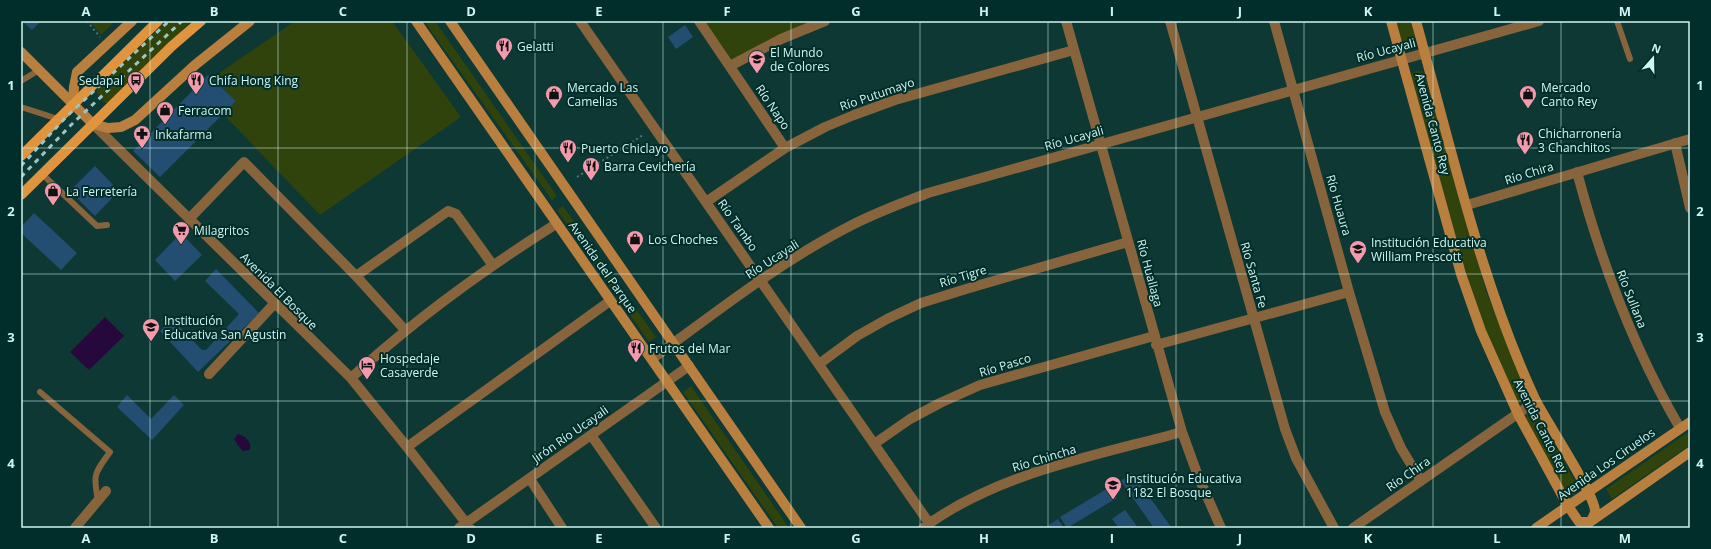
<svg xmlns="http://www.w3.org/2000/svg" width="1711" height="549" font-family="'Open Sans',sans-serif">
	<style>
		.green { fill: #30430d }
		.water { fill: #27083d }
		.building { fill: #234e72 }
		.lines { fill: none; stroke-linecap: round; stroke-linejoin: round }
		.path { stroke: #4d7671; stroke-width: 2; stroke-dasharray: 2 3; stroke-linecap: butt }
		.lane { stroke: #88643d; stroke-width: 6 }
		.street { stroke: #88643d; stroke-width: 10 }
		.secondary { stroke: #b97f3f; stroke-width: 10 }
		.primary { stroke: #df943d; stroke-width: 10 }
		.rail { stroke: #9fc5c0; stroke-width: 3; stroke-dasharray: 5 5; stroke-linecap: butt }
		.grid { fill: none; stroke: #d1f5f0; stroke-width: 1; stroke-opacity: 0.55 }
		.labels { text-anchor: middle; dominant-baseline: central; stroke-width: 4; stroke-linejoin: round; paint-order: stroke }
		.poi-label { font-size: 12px; fill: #d1f5f0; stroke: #012e2a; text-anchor: start }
		.street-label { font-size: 12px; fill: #d1f5f0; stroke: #012e2a }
		.neatline { fill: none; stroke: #d1f5f0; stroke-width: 1.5 }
		.grid-label { font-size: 13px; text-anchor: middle; font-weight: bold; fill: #d1f5f0 }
	</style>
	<rect width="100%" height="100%" fill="#0d3834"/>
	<path class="green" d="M90,21H115L101,35Z
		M166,21H192L109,103H105L97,94V89Z
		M295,21H392L461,117L320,215L223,114L236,101L212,78Z
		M424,21H435L557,196L552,200Z
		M699,21H825L730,66Z
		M1395,21H1411L1417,47L1413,50L1405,51L1402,48Z
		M1417,71H1422L1425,76L1486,291L1527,394V400L1519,403L1514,400C1467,296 1442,188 1412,79V73Z
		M563,206L656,337L649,342L557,210Z
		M691,386L789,528H778L683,392Z
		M1534,409L1537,412L1578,487L1577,493L1571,497L1566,494L1525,418L1527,413Z
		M1690,431V445L1612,499L1606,489Z"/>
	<path class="water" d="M105,317L124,336L89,370L70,352Z
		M238,434C245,436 252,441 250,450L243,451L239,447L234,439Z"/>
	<path class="building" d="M22,21H41L32,30Z
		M685,25L693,37L676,49L668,37Z
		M208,75L236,101L160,177L133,151Z
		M95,166L119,191L95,216L70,191Z
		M34,213L77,253L61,270L21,233V227Z
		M181,233L202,255L175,281L155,260Z
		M216,269L259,313L198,372L160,331L172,319L202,350H206L239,314L205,281Z
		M127,395L151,419L174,395L184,405L152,440L117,407Z
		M1132,473L1172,528H1154L1121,481Z
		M1110,487L1117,498L1067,528L1060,517Z
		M1125,510L1134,522L1138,528H1119L1112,519Z
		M1058,519L1064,528H1048L1047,526Z"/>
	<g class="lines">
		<path class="path" d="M87,21L100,37
			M577,177L643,135"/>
		<path class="lane" d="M1617,21L1630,59
			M21,81L39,70
			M21,107L58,119
			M42,174L97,226L107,225
			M40,392L110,452C94,474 93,474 98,501"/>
		<path class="street" d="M580,21L929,523
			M699,21L785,148
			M1066,21L1182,432L1198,476L1221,528
			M1170,21L1285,429L1296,458L1334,528
			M1274,21L1349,292L1385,412L1401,448L1421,481
			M730,66L781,39L825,21
			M93,124L351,378L407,447L470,528
			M1675,143L1690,208
			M1577,172C1601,262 1633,348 1680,428
			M706,202L785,148L825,127L854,115L895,100L1074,50
			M1467,205L1690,139
			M189,219L244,162L356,276L405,330
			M356,276L448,211L456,214L492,264
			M1156,345L1349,292
			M652,359C716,312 781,261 852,225C877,212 902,203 928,193L1539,21
			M819,364L857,336L887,319L921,303L966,289L1128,242
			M209,374L274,304
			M351,378C414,320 483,270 556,224
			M591,435L656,528
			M874,444L910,419L940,403L980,385L1154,336
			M407,447L610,301
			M530,479L562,528
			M75,528L106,491
			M459,528L689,366
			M923,528C997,473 1094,456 1182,432
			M1353,528L1536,401"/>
		<path class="secondary" d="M416,21L769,528
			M450,21L801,528
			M1391,21L1461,274L1481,331L1518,414L1568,506L1579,522H1590C1592,519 1595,514 1595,511C1595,494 1545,420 1535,399C1480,280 1451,147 1416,21
			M21,52L93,124L108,128L121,127L135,120L195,65L250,21
			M73,103L74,87L77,72L132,21
			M1590,522L1690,452
			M1536,528L1690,422"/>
		<path class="primary" d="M21,156L158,21
			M21,195L172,46L201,21"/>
		<path class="rail" d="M21,166L66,117L169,21
			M21,177L72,124L182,21"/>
	</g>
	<path class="grid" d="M150,21V528M278,21V528M407,21V528M535,21V528M663,21V528M791,21V528M920,21V528M1048,21V528M1176,21V528M1304,21V528M1433,21V528M1561,21V528M21,148H1690M21,274H1690M21,401H1690"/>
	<defs>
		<symbol id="restaurant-pin" viewBox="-11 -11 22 30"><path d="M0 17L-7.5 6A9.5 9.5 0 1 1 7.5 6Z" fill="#f39aac" stroke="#012e2a"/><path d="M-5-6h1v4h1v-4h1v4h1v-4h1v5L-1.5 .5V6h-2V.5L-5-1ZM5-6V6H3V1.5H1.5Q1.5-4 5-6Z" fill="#111"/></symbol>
		<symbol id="school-pin" viewBox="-11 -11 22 30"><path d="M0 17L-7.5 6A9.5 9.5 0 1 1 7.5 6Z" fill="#f39aac" stroke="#012e2a"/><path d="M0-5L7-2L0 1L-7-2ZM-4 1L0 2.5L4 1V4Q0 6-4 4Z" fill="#111"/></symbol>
		<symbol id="bus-pin" viewBox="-11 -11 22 30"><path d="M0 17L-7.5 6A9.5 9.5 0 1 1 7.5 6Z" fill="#f39aac" stroke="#012e2a"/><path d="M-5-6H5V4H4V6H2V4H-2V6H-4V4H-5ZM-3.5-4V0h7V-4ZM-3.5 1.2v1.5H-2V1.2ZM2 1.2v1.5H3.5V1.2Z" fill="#111"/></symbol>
		<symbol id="shop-pin" viewBox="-11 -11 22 30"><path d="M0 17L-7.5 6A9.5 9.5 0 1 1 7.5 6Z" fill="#f39aac" stroke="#012e2a"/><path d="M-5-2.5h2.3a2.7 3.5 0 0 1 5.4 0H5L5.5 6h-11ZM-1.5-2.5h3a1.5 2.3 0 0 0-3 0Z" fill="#111"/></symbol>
		<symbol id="pharmacy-pin" viewBox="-11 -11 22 30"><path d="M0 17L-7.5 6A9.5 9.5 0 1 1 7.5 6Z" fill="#f39aac" stroke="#012e2a"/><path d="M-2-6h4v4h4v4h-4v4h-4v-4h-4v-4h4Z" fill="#111"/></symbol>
		<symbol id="supermarket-pin" viewBox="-11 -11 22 30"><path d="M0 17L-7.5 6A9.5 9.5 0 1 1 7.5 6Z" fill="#f39aac" stroke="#012e2a"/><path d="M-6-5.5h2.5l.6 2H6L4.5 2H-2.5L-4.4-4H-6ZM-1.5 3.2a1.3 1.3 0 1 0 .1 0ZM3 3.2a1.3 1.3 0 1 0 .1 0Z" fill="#111"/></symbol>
		<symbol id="hotel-pin" viewBox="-11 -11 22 30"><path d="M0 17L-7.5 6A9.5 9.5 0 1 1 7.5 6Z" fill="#f39aac" stroke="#012e2a"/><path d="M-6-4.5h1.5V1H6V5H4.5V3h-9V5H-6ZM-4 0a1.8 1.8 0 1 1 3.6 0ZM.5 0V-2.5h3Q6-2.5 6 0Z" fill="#111"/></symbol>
	</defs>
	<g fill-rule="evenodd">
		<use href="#restaurant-pin" x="494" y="36" width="20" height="27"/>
		<use href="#school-pin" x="747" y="49" width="20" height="27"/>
		<use href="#bus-pin" x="126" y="70" width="20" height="27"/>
		<use href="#restaurant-pin" x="186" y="70" width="20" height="27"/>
		<use href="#shop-pin" x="544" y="84" width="20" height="27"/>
		<use href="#shop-pin" x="1518" y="84" width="20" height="27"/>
		<use href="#shop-pin" x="155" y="100" width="20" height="27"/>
		<use href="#pharmacy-pin" x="132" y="124" width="20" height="27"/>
		<use href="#restaurant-pin" x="1515" y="130" width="20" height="27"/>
		<use href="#restaurant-pin" x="558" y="138" width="20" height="27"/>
		<use href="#restaurant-pin" x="581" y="156" width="20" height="27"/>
		<use href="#shop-pin" x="43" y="181" width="20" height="27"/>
		<use href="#supermarket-pin" x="171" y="220" width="20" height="27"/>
		<use href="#shop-pin" x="625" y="229" width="20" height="27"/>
		<use href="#school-pin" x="1348" y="239" width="20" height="27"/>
		<use href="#school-pin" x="141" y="317" width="20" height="27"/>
		<use href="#restaurant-pin" x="626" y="338" width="20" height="27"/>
		<use href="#hotel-pin" x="357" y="355" width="20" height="27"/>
		<use href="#school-pin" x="1103" y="475" width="20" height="27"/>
	</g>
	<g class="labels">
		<g class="poi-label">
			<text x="517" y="46">Gelatti</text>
			<text x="770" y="52">El Mundo<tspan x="770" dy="14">de Colores</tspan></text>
			<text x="123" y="80" text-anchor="end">Sedapal</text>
			<text x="209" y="80">Chifa Hong King</text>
			<text x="567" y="87">Mercado Las<tspan x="567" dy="14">Camelias</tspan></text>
			<text x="1541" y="87">Mercado<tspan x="1541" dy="14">Canto Rey</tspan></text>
			<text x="178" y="110">Ferracom</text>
			<text x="1538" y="133">Chicharronería<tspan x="1538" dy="14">3 Chanchitos</tspan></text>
			<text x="155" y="134">Inkafarma</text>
			<text x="581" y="148">Puerto Chiclayo</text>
			<text x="604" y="166">Barra Cevichería</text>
			<text x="66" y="191">La Ferretería</text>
			<text x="194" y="230">Milagritos</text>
			<text x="648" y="239">Los Choches</text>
			<text x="1371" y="242">Institución Educativa<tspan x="1371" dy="14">William Prescott</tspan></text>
			<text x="164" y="320">Institución<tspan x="164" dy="14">Educativa San Agustin</tspan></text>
			<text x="649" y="348">Frutos del Mar</text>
			<text x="380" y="358">Hospedaje<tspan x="380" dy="14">Casaverde</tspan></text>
			<text x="1126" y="478">Institución Educativa<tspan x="1126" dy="14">1182 El Bosque</tspan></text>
		</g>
		<g class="street-label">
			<text transform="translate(1386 50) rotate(-15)">Río Ucayali</text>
			<text transform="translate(877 94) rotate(-19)">Río Putumayo</text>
			<text transform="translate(773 107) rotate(56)">Río Napo</text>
			<text transform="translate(1433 124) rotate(75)">Avenida Canto Rey</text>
			<text transform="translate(1074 138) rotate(-16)">Río Ucayali</text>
			<text transform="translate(1529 173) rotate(-17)">Río Chira</text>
			<text transform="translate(1339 205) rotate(74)">Río Huaura</text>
			<text transform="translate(738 225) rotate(55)">Río Tambo</text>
			<text transform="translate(772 259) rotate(-33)">Río Ucayali</text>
			<text transform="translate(603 267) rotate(55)">Avenida del Parque</text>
			<text transform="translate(1150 273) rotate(75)">Río Huallaga</text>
			<text transform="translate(1254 275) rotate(74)">Río Santa Fe</text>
			<text transform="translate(963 276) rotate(-17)">Río Tigre</text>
			<text transform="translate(279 291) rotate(45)">Avenida El Bosque</text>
			<text transform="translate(1632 299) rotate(68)">Río Sullana</text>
			<text transform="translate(1005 365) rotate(-17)">Río Pasco</text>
			<text transform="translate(1541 426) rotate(63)">Avenida Canto Rey</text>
			<text transform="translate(570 434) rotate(-35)">Jirón Río Ucayali</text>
			<text transform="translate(1044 458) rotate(-17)">Río Chincha</text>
			<text transform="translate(1606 464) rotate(-35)">Avenida Los Ciruelos</text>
			<text transform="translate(1408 474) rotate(-35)">Río Chira</text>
		</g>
	</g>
	<rect width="1711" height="549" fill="none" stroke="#012e2a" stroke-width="44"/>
	<g transform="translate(1653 58) rotate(20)" stroke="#012e2a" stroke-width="3" paint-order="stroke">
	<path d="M0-3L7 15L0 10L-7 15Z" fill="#d1f5f0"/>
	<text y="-6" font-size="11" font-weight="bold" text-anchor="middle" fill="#d1f5f0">N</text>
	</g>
	<rect x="22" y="22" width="1667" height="505" class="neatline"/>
	<g class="grid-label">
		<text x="86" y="16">A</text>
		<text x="214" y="16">B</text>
		<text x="343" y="16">C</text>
		<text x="471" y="16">D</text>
		<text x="599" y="16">E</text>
		<text x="727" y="16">F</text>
		<text x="856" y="16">G</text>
		<text x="984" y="16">H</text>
		<text x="1112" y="16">I</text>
		<text x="1240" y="16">J</text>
		<text x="1368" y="16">K</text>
		<text x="1497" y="16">L</text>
		<text x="1625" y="16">M</text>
		<text x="11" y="90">1</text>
		<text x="1700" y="90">1</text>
		<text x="11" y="216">2</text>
		<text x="1700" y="216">2</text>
		<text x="11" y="342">3</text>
		<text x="1700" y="342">3</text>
		<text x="11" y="468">4</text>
		<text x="1700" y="468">4</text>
		<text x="86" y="543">A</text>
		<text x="214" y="543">B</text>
		<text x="343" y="543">C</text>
		<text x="471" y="543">D</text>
		<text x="599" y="543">E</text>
		<text x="727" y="543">F</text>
		<text x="856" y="543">G</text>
		<text x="984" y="543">H</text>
		<text x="1112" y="543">I</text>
		<text x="1240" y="543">J</text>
		<text x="1368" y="543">K</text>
		<text x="1497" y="543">L</text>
		<text x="1625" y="543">M</text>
	</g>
</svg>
